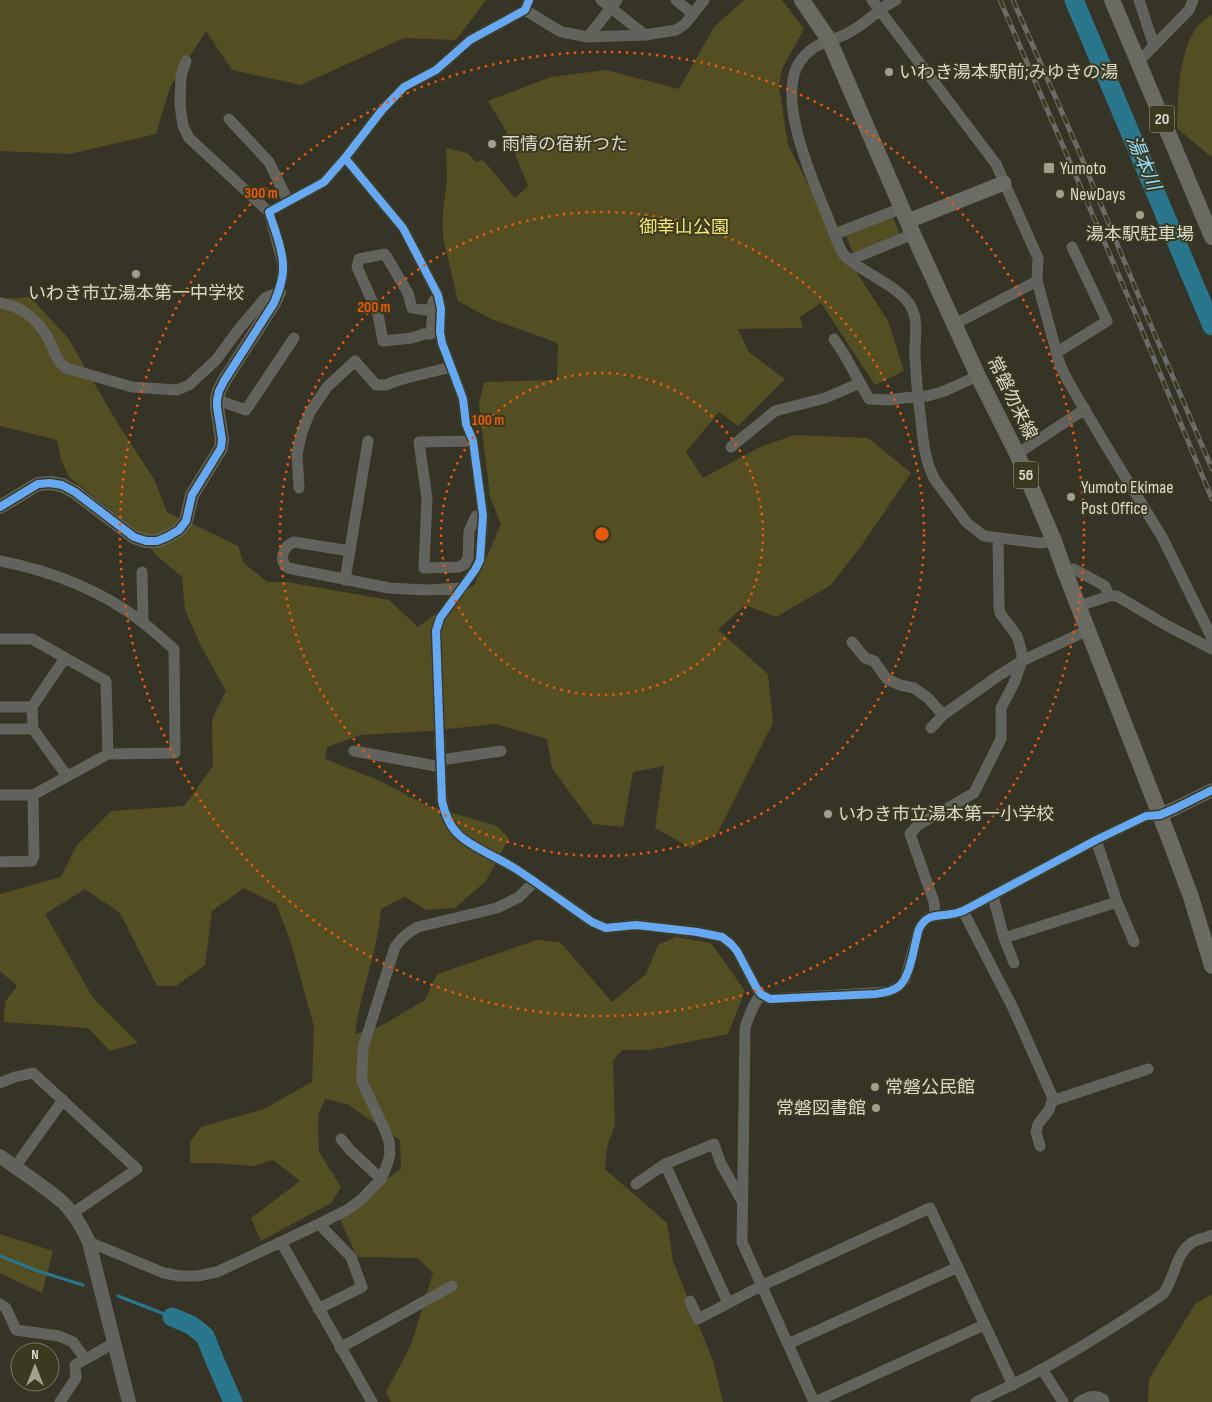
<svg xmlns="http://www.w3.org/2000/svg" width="1212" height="1402" font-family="'Sofia Sans Condensed','Noto Sans JP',sans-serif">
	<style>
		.green { fill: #534f23 }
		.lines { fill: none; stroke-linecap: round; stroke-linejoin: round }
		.stream { stroke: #2a768d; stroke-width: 3 }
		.river { stroke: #2a768d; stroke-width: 19 }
		.minor { stroke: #63635d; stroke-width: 11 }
		.tertiary { stroke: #63635d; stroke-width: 14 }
		.secondary { stroke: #6c6c66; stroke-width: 15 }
		.primary { stroke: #6b6a62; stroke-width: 16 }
		.rail-casing { stroke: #6b6b65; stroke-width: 5 }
		.rail { stroke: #3b3920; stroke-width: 3; stroke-dasharray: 9; stroke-linecap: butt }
		.cycleway-casing { stroke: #3b3920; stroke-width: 11 }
		.cycleway { stroke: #66a8f1; stroke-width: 8 }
		.ring { fill: none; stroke: #e8590c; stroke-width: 2.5; stroke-dasharray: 2.5 5 }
		.poi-dot { fill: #a09f91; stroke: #3b3920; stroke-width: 2 }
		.labels { text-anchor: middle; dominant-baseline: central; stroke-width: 4; stroke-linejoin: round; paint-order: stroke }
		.shield { fill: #3b3920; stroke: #aaa998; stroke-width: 1 }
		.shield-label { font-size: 16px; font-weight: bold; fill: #dad9cb }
		.poi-label { font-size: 18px; fill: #dad9cb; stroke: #3b3920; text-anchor: start }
		.park-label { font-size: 18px; fill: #f5e972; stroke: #3b3920 }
		.street-label { font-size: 18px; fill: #dad9cb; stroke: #3b3920 }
		.water-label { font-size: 19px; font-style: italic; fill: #95e0fd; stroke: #3b3920 }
		.centre { fill: #e8590c; stroke: #3b3920; stroke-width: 2.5 }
		.ring-label { font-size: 15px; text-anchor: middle; font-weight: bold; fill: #e8590c; stroke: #3b3920; stroke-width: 4; stroke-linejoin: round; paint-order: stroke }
	</style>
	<rect width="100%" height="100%" fill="#353426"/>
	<path class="green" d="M0,0H486L456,40L404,38L301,85L232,70L206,31L170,87L156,134L70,154L0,151Z
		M744,0H782L804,29L782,69L779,87L788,145L838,243L888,321L904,371L875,385L821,303L800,317L803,328L738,329L749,352L785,379L738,426L719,412L686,452L703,478L760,447L795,435L868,438L911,473L861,546L831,585L776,617L745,605L718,630L768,674L773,723L717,834L691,848L655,828L664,766L633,772L623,827L593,824L552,768L547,739L495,724L430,731L360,735L327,747L325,759L378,780L426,805L497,826L509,838L486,881L455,908L426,910L405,897L381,909C378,951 360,992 355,1034L379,1027L425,1000L437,974L537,940L560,942L612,1002L646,974L658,945L676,937L711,943L745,991L728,1034L650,1050H622L613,1061L615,1125L607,1147L605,1169L667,1223L673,1261L713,1361L723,1402H391L386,1392L411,1345L433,1273L418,1258L357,1257L338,1215L401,1169L400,1140L347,1104L325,1099L318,1115L319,1152L341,1187L331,1203L261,1241L251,1218L300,1181L273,1160L253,1166L214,1163H190V1142L201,1127L264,1109L312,1082L314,1027L291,943L276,904L244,888L212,911L205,965L176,986H157L120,913L85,889L45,914L93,998L138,1043L110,1051L88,1028L4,1022L5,1002L17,986L0,971V894L61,877L77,845L111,811L184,806L213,766L212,719L226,691L201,646L185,610L182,577L158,557L134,528L69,477L61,460L57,440L0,426V299L30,297L68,338L118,424L154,479L167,512L238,546L244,563L267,582H287L389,600L418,627L475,584L501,524L490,497L479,405L484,382L557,380L558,343L491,319L458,301L443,237V213L447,178L446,148L467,153L476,162L483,160L515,198L528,186L505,129L488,101L551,77L606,70L679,89L714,27Z
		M1212,14V156H1210L1177,128C1178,97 1178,53 1197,27C1201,22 1207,18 1212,14Z
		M893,217L900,235L853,253L846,235Z
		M0,1234L53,1251L42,1293L0,1273Z
		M1212,1294V1402H1148L1149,1379L1195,1304Z"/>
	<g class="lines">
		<path class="stream" d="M0,1256L38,1271L83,1285
			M118,1296L172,1317"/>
		<path class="river" d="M1074,0L1212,326
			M172,1317L191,1325L205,1336L215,1361L233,1402"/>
		<path class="minor" d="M601,0L645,35
			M676,0L693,14
			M872,0L996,164L1038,258L1037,281L1060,365L1068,381L1099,434L1162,537L1212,638
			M896,0C890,3 885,6 880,10C869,19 859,28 846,34C827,43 815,42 801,60C774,95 813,181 828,218C832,227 839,250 845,256C862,273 903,287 912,309C919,323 914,342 915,357C916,379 918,400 921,421C923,441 925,462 935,480L967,523L984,536L1041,543L1054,541
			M1139,0L1154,46
			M525,10L556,29L562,32L588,37L645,35L676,30L685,24L704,0
			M588,37L617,0
			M186,61L181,76L180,105L183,126L189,138L269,212
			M1138,62L1189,10L1193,0
			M229,119L269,162L288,201
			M345,158L403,228L438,295L441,309L440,332L442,343L459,388L463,399L466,424L473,441L483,515L480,560L475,570L440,618L436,631L442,801C445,814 449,826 459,835C473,848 499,858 516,869C542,886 567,905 592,922L606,928L636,925L697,932L722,937L731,944L737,951L756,987L761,994L770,999L887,992L898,987L905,980L919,929C927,913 937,917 951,914C955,914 959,912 963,911L1096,840L1146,816L1160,815
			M835,234L902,208
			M850,260L913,234
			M0,303C20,306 36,318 46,335C54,347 54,359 66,368L132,387L177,390L189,385L216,360L239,329L265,298L279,292L282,278L283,264L269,212L324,182L345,158L382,110L404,87L436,70L470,40L525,10L529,0
			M433,311L431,334H424L412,338L383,341L378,314L357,267L359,259L385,254L408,293L412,308L433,311V302L436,299
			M955,324L1037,281
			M834,339L844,354L869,399L889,400L918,396H927L942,392L978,376
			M1056,353L1107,321L1072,247
			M217,400L246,410L294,338
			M473,441L419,442L427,499L424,568L459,567L465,564L468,558L469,531L476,516L483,515
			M731,447L775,411L825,398L860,383
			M1017,454L1085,409
			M299,488L297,454L302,432L310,412L327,387L355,361L376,385H386L399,380L451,367
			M350,551L294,542C283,546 278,561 288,568L389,588L426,590L463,588
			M0,561C51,571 100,590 141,621C153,630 163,640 174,649L175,753L108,754L106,681L32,639H0
			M142,572L143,622
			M1065,572L1074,569L1105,586L1109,596
			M345,580L368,441
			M1079,606L1109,596H1117L1166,625L1212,649
			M852,642L865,658L874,661L887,679L900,685L914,688L928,698L943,715
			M0,707H32
			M931,728L943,715L998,676L1022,661L1088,630
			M0,729H33L32,707L65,658
			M33,729L67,776
			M354,751L441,767
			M441,760L501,751
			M0,795H33L108,754
			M1096,840L1117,902L1134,942
			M0,862L32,861L34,856L33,795
			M993,896L1004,938L1014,963
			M963,911L1013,1008L1053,1098L1049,1110L1038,1124L1036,1132L1040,1146
			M935,915L934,902L910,834L918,825L974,793L1001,739V708L1014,683L1022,661V653L1017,636L1000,613L999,607L998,538
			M1004,938L1117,902
			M761,994C753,1005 749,1015 745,1028L742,1242L814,1402
			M0,1083L15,1077L33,1073L137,1169L73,1213
			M1052,1101L1148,1069
			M341,1139L350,1150L381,1179
			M665,1164L728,1303
			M15,1167L63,1100
			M636,1184L665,1164L714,1144L721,1164L742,1201
			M89,1242L164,1273L180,1276H197L217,1272L281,1242L319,1224L347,1210L361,1200L381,1179L387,1165L390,1154L389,1141L384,1128L362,1082V1071L363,1048L395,947C401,938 408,932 418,927L497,908L519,897L534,882
			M281,1242L372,1402
			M690,1301L698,1319L761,1286L930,1208L1013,1385
			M0,1304L6,1308L16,1330L59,1336L73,1342L85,1359
			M318,1309L362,1287L351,1257L319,1224
			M788,1344L958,1267
			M340,1348L452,1286
			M1042,1369L1063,1402
			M60,1402L76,1378L75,1365L114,1343
			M815,1402L984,1325
			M976,1402C1042,1373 1103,1335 1163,1294C1175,1278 1175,1253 1193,1242C1198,1239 1206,1238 1212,1235
			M1079,1402C1088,1397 1094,1394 1103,1399L1104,1402"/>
		<path class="tertiary" d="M0,507L38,484L50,483L62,485L75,492L134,537L146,541H157L167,537L179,530L186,521L192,495L221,448L222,439L217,407V400L219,391L224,381L274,303L279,292
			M1160,815L1176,808L1212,790
			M0,1156C20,1171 41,1184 60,1200C73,1211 82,1227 89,1242L129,1402"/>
		<path class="secondary" d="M908,221L1004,183"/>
		<path class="primary" d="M802,0L829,40L913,234L978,376L1017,454L1054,541L1065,572L1169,838L1191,897L1212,966
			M1112,0L1212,237"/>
		<defs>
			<path id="rail" d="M1000,0L1135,313L1212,499
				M1013,0L1078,149L1144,309L1212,469"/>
		</defs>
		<use href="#rail" class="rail-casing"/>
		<use href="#rail" class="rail"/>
		<defs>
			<path id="cycleway" d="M345,158L403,228L438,295L441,309L440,332L442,343L459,388L463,399L466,424L473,441L483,515L480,560L475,570L440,618L436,631L442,801C445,814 449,826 459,835C473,848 499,858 516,869C542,886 567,905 592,922L606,928L636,925L697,932L722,937L731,944L737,951L756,987L761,994L770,999L876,994C883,993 891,992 898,987C911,978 914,944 919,929C927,913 937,917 951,914C955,914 959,912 963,911L1096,840L1146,816L1160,815L1176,808L1212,790
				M0,507L38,484L50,483L62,485L75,492L134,537L146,541H157L167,537L179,530L186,521L192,495L221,448L222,439L217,407V400L219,391L224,381L274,303C279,291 284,278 283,265C283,249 274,228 269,212L324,182L345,158L382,110L404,87L436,70L470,40L525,10L529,0"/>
		</defs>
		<use href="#cycleway" class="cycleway-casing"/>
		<use href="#cycleway" class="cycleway"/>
	</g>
	<g class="ring">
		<circle cx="602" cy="534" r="161"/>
		<circle cx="602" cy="534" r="322"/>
		<circle cx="602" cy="534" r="482"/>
	</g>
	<g class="poi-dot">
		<circle cx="889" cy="72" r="5"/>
		<circle cx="492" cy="144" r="5"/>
		<rect x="1043" y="162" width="12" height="12" rx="2.5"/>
		<circle cx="1060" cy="194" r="5"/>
		<circle cx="1140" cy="215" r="5"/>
		<circle cx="136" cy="274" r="5"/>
		<circle cx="1071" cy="497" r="5"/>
		<circle cx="828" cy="814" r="5"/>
		<circle cx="875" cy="1087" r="5"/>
		<circle cx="876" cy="1108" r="5"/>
	</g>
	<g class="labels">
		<g class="shield">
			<rect x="1149.5" y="105.5" width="25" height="27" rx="4"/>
			<rect x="1013.5" y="461.5" width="25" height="27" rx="4"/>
		</g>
		<g class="shield-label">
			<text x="1162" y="119">20</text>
			<text x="1026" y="475">56</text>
		</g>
		<g class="poi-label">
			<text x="899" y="72">いわき湯本駅前;みゆきの湯</text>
			<text x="502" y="144">雨情の宿新つた</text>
			<text x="1060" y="168">Yumoto</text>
			<text x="1070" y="194">NewDays</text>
			<text x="1140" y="234" text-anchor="middle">湯本駅駐車場</text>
			<text x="136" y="293" text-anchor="middle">いわき市立湯本第一中学校</text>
			<text x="1081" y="487">Yumoto Ekimae<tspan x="1081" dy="21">Post Office</tspan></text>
			<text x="838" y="814">いわき市立湯本第一小学校</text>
			<text x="885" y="1087">常磐公民館</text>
			<text x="866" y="1108" text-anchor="end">常磐図書館</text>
		</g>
		<g class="park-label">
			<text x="684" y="227">御幸山公園</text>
		</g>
		<g class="street-label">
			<text transform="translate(1012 398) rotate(64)">常磐勿来線</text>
		</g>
		<g class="water-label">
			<text transform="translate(1143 163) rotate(67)">湯本川</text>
		</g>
	</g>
	<circle cx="602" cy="534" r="8" class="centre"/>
	<g class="ring-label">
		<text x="261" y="198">300 m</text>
		<text x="374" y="312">200 m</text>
		<text x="488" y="425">100 m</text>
	</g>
	<g transform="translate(35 1367)"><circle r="24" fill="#3b3920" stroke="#7b7964"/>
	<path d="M0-4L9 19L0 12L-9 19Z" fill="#a09f91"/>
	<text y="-8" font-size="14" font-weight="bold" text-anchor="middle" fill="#dad9cb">N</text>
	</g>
</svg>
